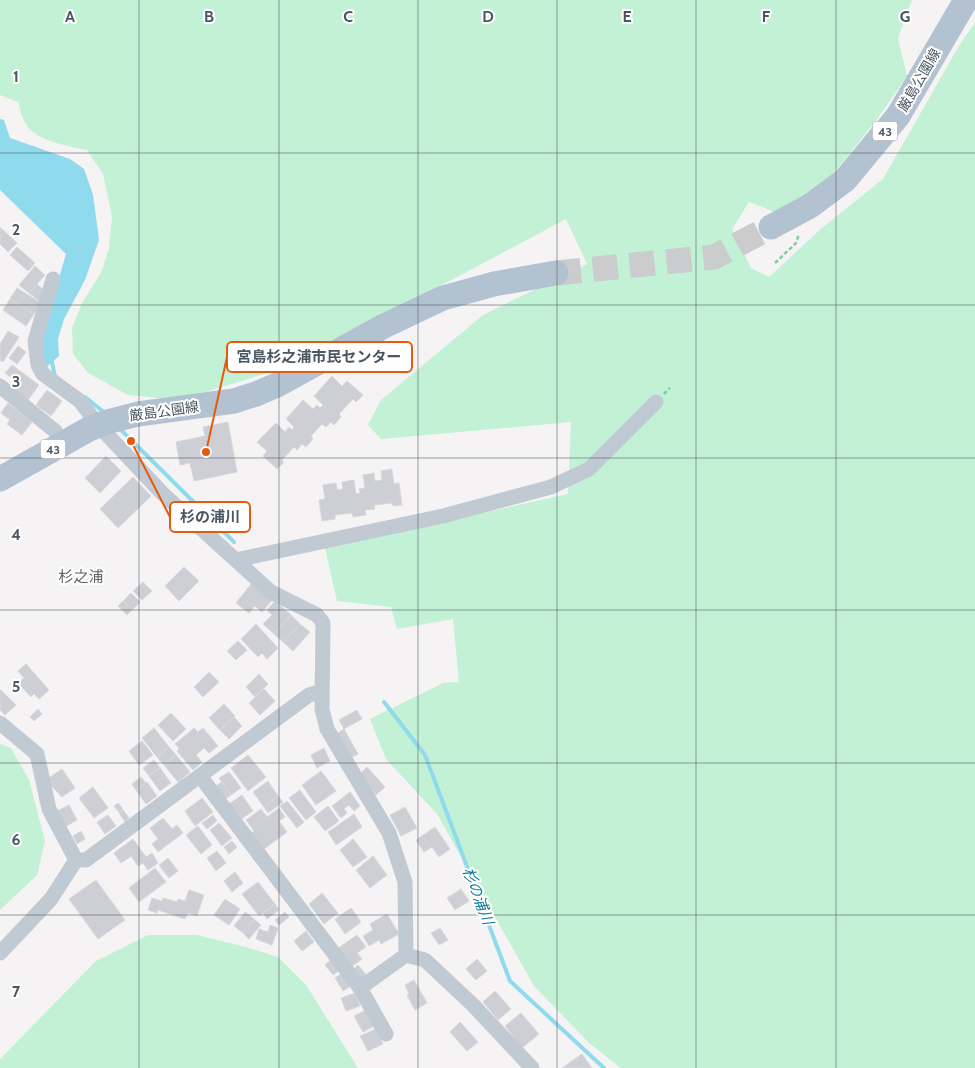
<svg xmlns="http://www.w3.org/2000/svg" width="975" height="1068" font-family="Cabin,'Noto Sans JP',sans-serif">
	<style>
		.green { fill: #c3f1d5 }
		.water { fill: #90daee }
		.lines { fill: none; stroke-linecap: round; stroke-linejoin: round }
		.stream { stroke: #90daee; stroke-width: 4 }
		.building { fill: #cdcfd5; stroke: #d7d9de }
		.primary-tunnel { stroke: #caccce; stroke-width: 25; stroke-dasharray: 25 12; stroke-linecap: butt }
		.path { stroke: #7ad0a6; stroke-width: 2.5; stroke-dasharray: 4 2.5; stroke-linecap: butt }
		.street { stroke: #c1cad2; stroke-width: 15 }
		.primary { stroke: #b3c2d1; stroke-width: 25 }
		.grid { fill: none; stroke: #4a5661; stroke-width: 1; stroke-opacity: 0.55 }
		.labels { text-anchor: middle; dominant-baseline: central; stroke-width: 4; stroke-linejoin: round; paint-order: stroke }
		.shield { fill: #fff; stroke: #808990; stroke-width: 1 }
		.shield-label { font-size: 12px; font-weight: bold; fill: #4a5661 }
		.street-label { font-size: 14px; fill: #4a5661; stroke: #fff }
		.neighbourhood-label { font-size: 15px; fill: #5f6368; stroke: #fff }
		.water-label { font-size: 15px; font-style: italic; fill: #0c7c9b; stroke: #fff }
		.grid-label { font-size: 16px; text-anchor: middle; font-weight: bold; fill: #4a5661; stroke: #fff; stroke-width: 4; stroke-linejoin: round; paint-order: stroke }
		.leader { fill: none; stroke: #e8590c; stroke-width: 2 }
		.callout-dot { fill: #e8590c; stroke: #fff; stroke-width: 2 }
		.callout { fill: #fff; stroke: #e8590c; stroke-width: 2 }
		.callout-label { font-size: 15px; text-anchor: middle; font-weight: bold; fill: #4a5661 }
	</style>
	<rect width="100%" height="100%" fill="#f5f3f3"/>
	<path class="green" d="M0,0H912L898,38L907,76L875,122L834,173L780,214L749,202L732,229L751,268L769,277L822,228L883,179L960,44L975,23V1068H621L589,1043L534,986L437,814L386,759L370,719L443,683L459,682L453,619L397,629L391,607L337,601L325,548L568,494L571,422L381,439L368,425L381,400L483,315L587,264L566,219L290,366L209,391L169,399L128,395L88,373L73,354L72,328L82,303L102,271L109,248L112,216L103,174L87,150C69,146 37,142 26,124C22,118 20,109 18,102L0,95Z
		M0,744L11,748L29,780L45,841L37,875L0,910Z
		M148,935H197L246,947L278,957L306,985L358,1068H0V1059L96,961Z"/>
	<path class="water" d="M0,119L4,120L10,138L70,159L84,169L93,195L99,240L85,280L64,319L58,339L59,356L45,368L42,336L66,254L0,190Z"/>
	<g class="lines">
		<path class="stream" d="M52,362L55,377
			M85,397L105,413
			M118,427L234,542
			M384,702L425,755L510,981L604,1068"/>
	</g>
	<path class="building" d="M0,227L17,243L8,252L0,244Z
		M17,247L35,263L28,271L10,255Z
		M35,266L45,275L29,293L19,285Z
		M37,284L46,292L39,301L29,293Z
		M17,288L41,303L34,314L10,299Z
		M10,299L34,314L26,326L3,310Z
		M8,331L19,337L3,362L0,360V344Z
		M18,346L26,352L17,364L9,358Z
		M12,365L39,385L28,400L12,387L16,381L5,373Z
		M332,376L342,386L347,381L363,395L356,402L353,399L339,414L341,417L334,425L331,422L326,427L322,424L311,436L313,439L306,447L302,444L297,450L294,447L282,460L284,462L277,469L263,456L267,451L257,442L276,423L285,432L289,427L292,430L294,427L286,419L303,400L313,409L317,405L320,408L323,405L314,396Z
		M47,390L62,401L51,416L36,405Z
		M8,403L32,422L22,435L7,424L10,420L1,413Z
		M228,422L237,472L194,481L190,463L180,465L176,442L205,436L203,427Z
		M106,456L121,471L100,493L85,478Z
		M392,469L394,484L399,483L402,505L393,506L392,503L374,505L375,509L365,510L366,515L353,517L352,513L335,515V519L322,521L319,500L325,499L323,485L336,483L337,490L343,489L342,482L354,480L356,494L360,493L359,489L365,488L363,475L374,473L375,481L382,480L381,471Z
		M133,477L151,496L118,528L100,509Z
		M184,567L199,581L179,601L165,586Z
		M143,582L152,591L142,600L133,591Z
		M251,584L272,600L262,612L255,606L249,613L236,603Z
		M131,593L140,602L132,610L123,601Z
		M123,601L132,610L127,615L118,606Z
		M275,601L291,615L274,634L263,624L272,615L267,610Z
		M291,615L300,624L283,642L274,634Z
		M256,624L278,648L267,659L262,653L258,657L241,639Z
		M300,624L310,632L293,651L283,642Z
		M238,641L247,650L236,660L227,651Z
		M26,664L49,690L39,699L34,694L31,697L18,683L24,678L18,671Z
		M209,672L219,682L203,697L194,687Z
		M259,674L268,684L255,697L246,687Z
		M0,689L16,705L5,715L0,710Z
		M264,689L275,701L260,715L249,703Z
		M224,704L235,716L220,730L209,718Z
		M38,709L42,714L34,721L30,717Z
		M357,710L362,719L344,729L339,720Z
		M171,713L186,729L173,741L158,725Z
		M234,717L242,726L229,739L220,730Z
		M154,728L169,747L157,757L142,738Z
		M194,728L198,732L203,728L218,746L209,753L204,748L196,755L202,762L193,770L177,751L179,748L175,744Z
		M344,729L358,754L348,759L335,735Z
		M142,741L153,755L139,765L129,751Z
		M169,747L176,755L164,765L157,757Z
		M324,748L330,761L317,768L311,755Z
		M176,755L190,772L178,782L164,765Z
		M248,755L266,777L248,791L231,768Z
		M154,760L160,768L149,776L143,768Z
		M367,767L385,787L376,795L359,775Z
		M160,768L171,783L160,791L149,776Z
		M62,769L75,788L62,797L46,780Z
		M321,771L336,791L316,805L302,785Z
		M229,772L241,788L231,795L219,778Z
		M141,777L146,783L136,790L132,784Z
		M268,781L278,796L264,807L253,792Z
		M147,782L157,796L146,804L136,790Z
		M222,782L231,795L224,800L214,787Z
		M93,787L108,808L94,818L79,798Z
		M300,790L316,812L306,820L289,798Z
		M350,792L360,806L354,811L349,805L344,809L347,813L341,818L332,806Z
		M242,795L253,811L240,820L229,804Z
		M278,796L283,802L268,813L264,807Z
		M202,798L213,812L195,826L185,811Z
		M287,801L304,822L297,828L280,806Z
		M118,803L123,809L119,812L114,806Z
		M69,805L77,820L63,828L55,812Z
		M328,806L339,821L325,831L314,817Z
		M405,807L417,828L401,836L390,815Z
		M279,808L285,817L279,821L287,832L260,852L249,835L254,831L246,820L261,809L267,817Z
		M123,810L129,818L125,822L119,813Z
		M354,814L362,827L336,845L328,832Z
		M108,815L116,826L105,834L97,822Z
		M213,815L217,821L207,829L202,823Z
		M163,818L172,829L177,825L183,833L158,852L152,844L158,839L150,828Z
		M219,823L232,838L222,846L210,830Z
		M198,826L212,845L201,854L186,835Z
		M435,827L450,849L439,857L432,847L424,852L416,840Z
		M81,831L85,839L77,844L73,836Z
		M133,839L146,857L152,853L158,863L148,870L143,863L138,866L131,856L121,863L114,853Z
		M353,839L367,857L353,867L340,850Z
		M232,841L237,847L229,854L224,847Z
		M217,851L226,863L216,871L207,858Z
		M373,856L387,875L370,888L356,870Z
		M168,858L178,871L169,878L159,865Z
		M155,868L166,882L139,902L129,888Z
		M235,872L243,883L232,892L224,881Z
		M96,880L125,920L98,939L69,899Z
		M258,882L275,904L259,916L242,894Z
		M461,889L469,901L455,910L447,898Z
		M189,890L204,895L197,916L188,913L185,919L158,910L157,913L148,910L152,898L162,901L163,898L177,902L178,899L185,901Z
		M322,893L338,913L324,924L309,904Z
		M225,899L240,909L229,925L214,915Z
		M275,904L279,910L267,919L263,913Z
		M351,908L361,922L345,934L335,919Z
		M245,912L254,919L243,933L234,926Z
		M285,912L289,917L279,925L275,920Z
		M387,914L399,934L381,944L379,940L369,946L363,936L373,930L370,924Z
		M254,919L261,925L249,939L243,933Z
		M270,925L278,928L272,945L256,939L259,929L268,932Z
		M440,928L448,940L439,945L431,933Z
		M306,931L314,942L302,951L294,941Z
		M357,935L366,947L357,953L362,959L350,968L337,949Z
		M332,959L340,970L333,975L325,965Z
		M477,959L487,971L476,980L466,969Z
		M358,965L368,977L360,984L351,972Z
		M344,972L353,985L343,991L335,978Z
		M414,980L427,1003L415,1010L407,995L409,994L405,985Z
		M495,991L511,1009L498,1020L483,1002Z
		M355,993L360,1006L346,1011L341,998Z
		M368,1009L376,1025L363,1032L354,1016Z
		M521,1013L539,1034L522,1048L505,1026Z
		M460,1022L478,1042L467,1051L450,1032Z
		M376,1029L383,1044L368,1051L360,1036Z
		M582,1054L592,1068H562Z"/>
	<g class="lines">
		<path class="primary-tunnel" d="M556,273L714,257L771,227"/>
		<path class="path" d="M775,263L796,243L799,234
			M664,394L670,388"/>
		<path class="street" d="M53,279L35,341L38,365L43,374L80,401L98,425L163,494L271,592L317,615L323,623L322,709L327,729L389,833L405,882L406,955L425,960L473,1005L532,1068
			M0,386L55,431L62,444
			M236,560L443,516L551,487L589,469L656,402
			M0,723L37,754L49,809L76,860
			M200,776L360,988L386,1034
			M76,860H86L309,695L322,691
			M0,953L51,899L76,860
			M360,988L406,955"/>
		<path class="primary" d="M771,227L810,206L845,180L898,116L966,0
			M0,479L89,429L107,422L138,414L234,401L256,394L277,385L384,326L443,298L494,284L556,273"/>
	</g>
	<path class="grid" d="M139,0V1068M279,0V1068M418,0V1068M557,0V1068M696,0V1068M836,0V1068M0,153H975M0,305H975M0,458H975M0,610H975M0,763H975M0,915H975"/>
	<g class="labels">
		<g class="shield">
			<rect x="872.5" y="121.5" width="25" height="19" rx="4"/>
			<rect x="40.5" y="439.5" width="25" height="19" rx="4"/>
		</g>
		<g class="shield-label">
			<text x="885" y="131">43</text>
			<text x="53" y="449">43</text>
		</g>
		<g class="street-label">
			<text transform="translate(919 80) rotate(-60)">厳島公園線</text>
			<text transform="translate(164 411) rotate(-8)">厳島公園線</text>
		</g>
		<g class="neighbourhood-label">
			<text x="81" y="577">杉之浦</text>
		</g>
		<g class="water-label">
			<text transform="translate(478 896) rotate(69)">杉の浦川</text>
		</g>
	</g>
	<g class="grid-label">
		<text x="70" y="22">A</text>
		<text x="209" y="22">B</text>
		<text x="348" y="22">C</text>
		<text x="488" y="22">D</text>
		<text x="627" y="22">E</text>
		<text x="766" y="22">F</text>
		<text x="905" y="22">G</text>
		<text x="16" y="82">1</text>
		<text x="16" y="235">2</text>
		<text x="16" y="387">3</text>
		<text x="16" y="540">4</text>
		<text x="16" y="692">5</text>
		<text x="16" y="845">6</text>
		<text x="16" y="997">7</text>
	</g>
	<path class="leader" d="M206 452L227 357M131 441L170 517"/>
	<g class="callout-dot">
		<circle cx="206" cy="452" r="5"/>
		<circle cx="131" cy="441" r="5"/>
	</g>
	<g class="callout">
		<rect x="227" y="342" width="185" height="30" rx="5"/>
		<rect x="170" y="502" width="80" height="30" rx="5"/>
	</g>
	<g class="callout-label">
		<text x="319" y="362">宮島杉之浦市民センター</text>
		<text x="210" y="522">杉の浦川</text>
	</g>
</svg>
